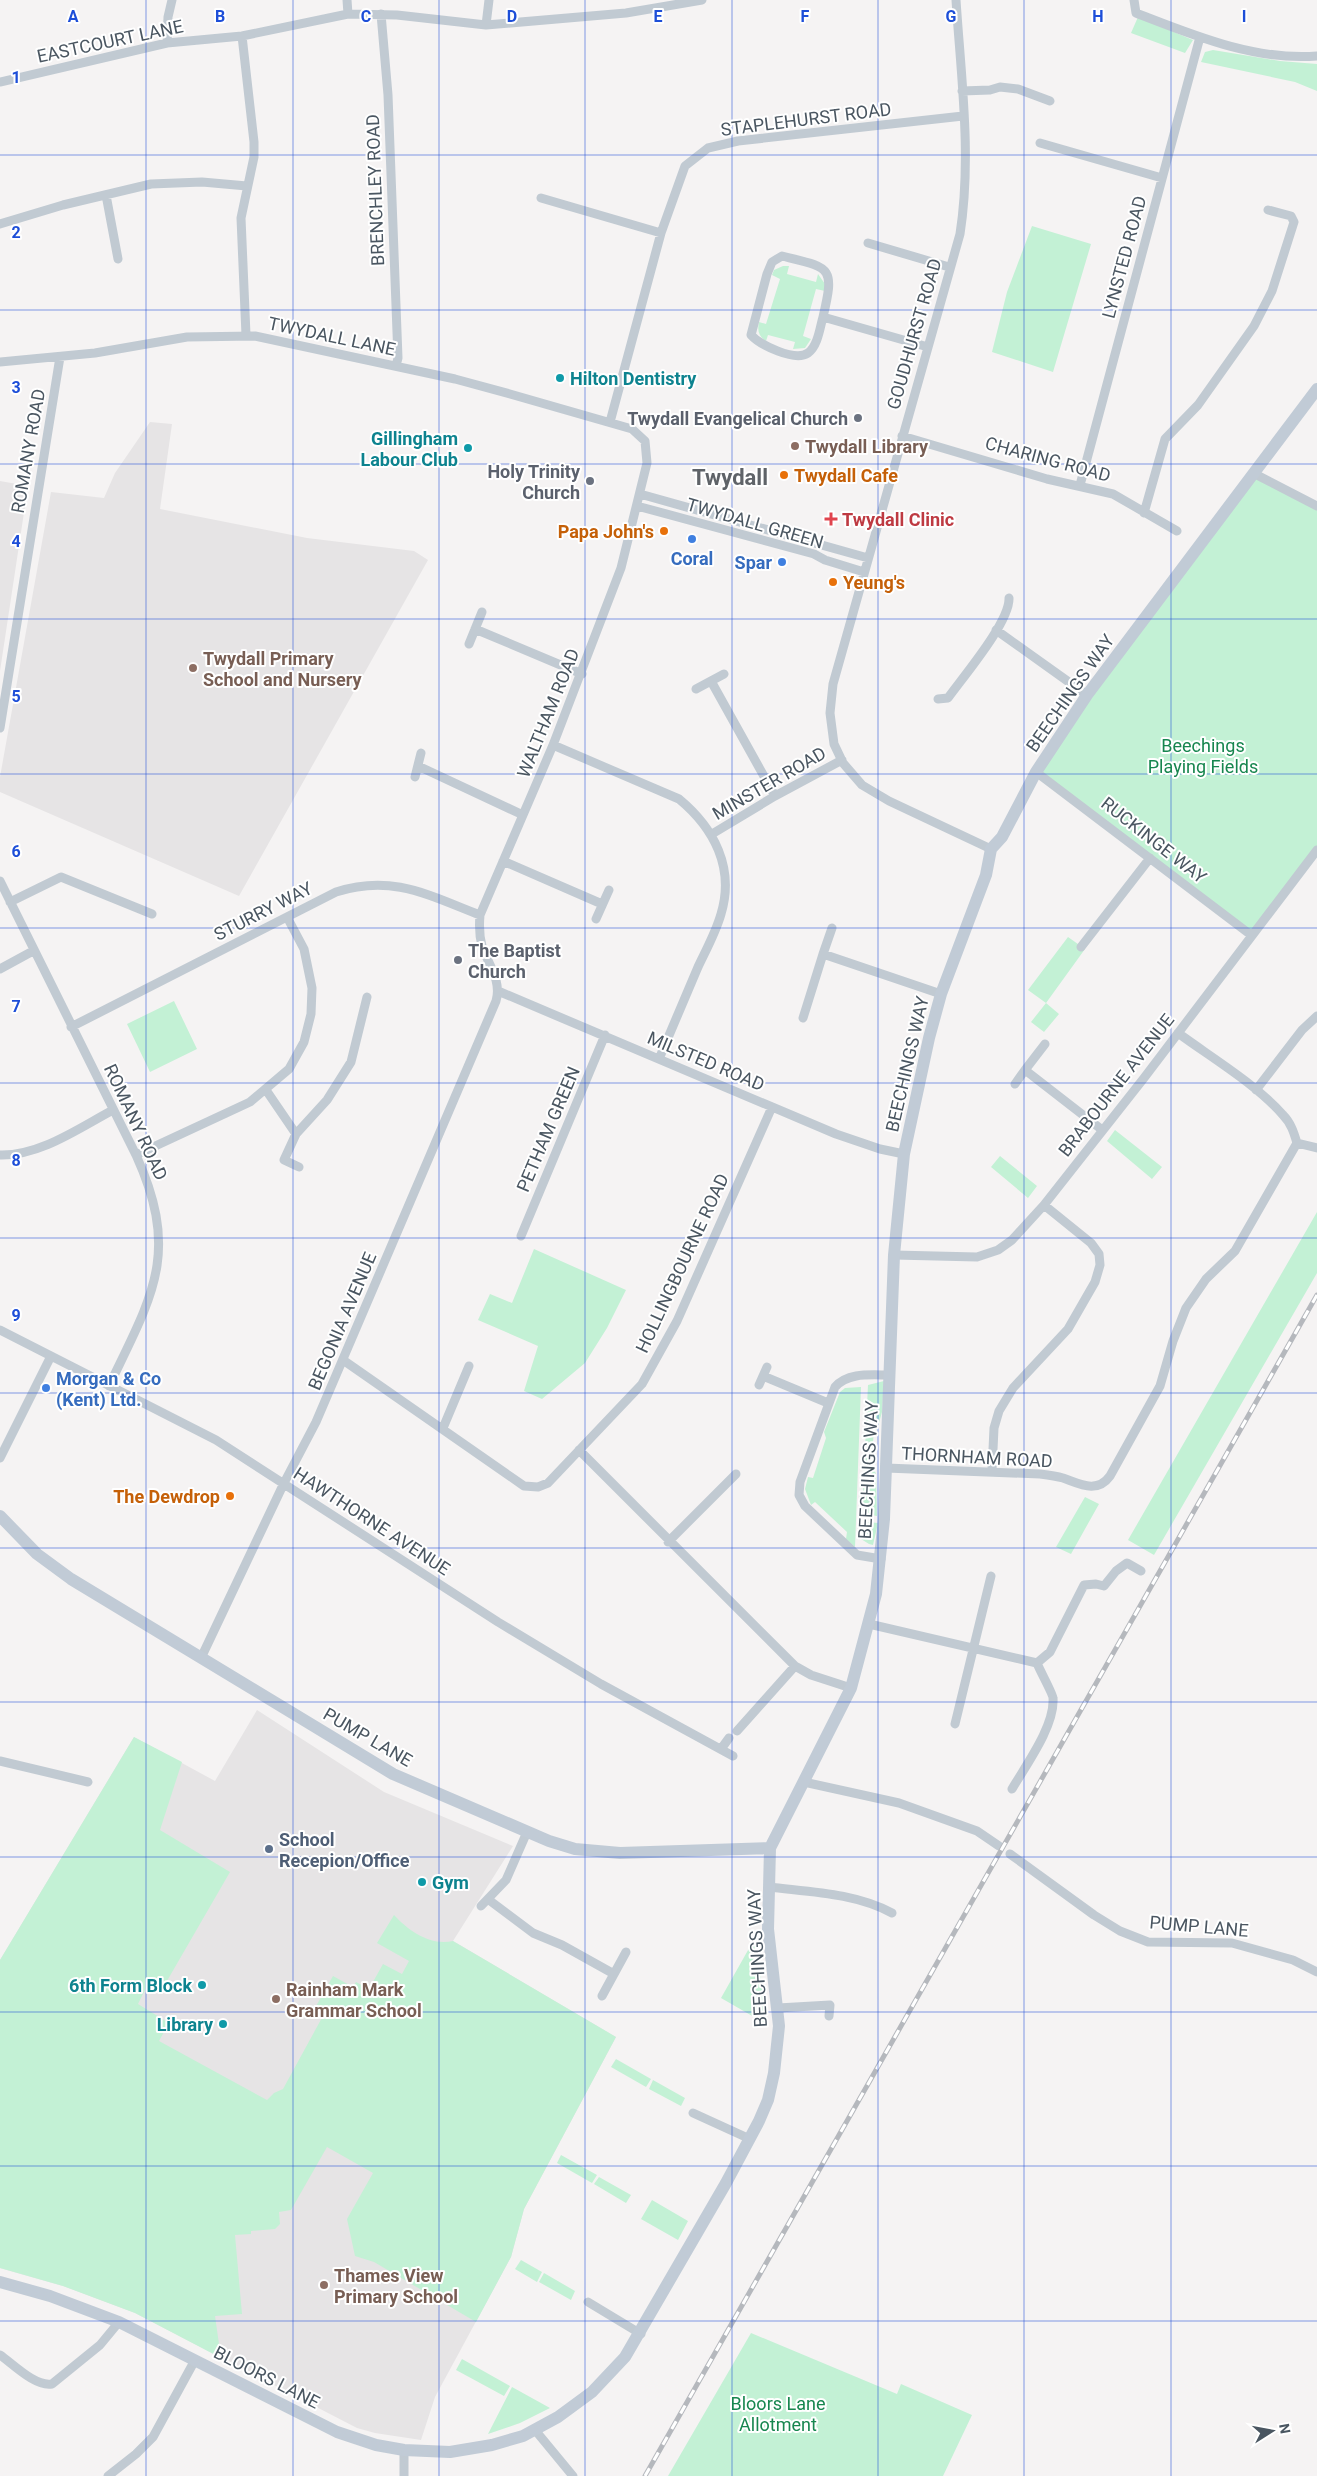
<svg xmlns="http://www.w3.org/2000/svg" width="1317" height="2476" font-family="Roboto,sans-serif">
	<style>
		.education { fill: #e6e4e5 }
		.green { fill: #c3f1d5 }
		.lines { fill: none; stroke-linecap: round; stroke-linejoin: round }
		.street { stroke: #c1cad2; stroke-width: 9 }
		.secondary { stroke: #c1cbd6; stroke-width: 12 }
		.rail-casing { stroke: #b5b8bd; stroke-width: 5 }
		.rail { stroke: #fff; stroke-width: 3; stroke-dasharray: 9; stroke-linecap: butt }
		.grid { fill: none; stroke: #1d4ed8; stroke-width: 1; stroke-opacity: 0.55 }
		.culture-dot { fill: #0f9aa8; stroke: #fff; stroke-width: 2 }
		.worship-dot { fill: #6b7280; stroke: #fff; stroke-width: 2 }
		.education-dot { fill: #8d6e63; stroke: #fff; stroke-width: 2 }
		.food-dot { fill: #e8710a; stroke: #fff; stroke-width: 2 }
		.health-dot { fill: #e0444e; stroke: #fff; stroke-width: 2 }
		.shop-dot { fill: #3f7fe0; stroke: #fff; stroke-width: 2 }
		.service-dot { fill: #5c6f8a; stroke: #fff; stroke-width: 2 }
		.labels { text-anchor: middle; dominant-baseline: central; stroke-width: 4; stroke-linejoin: round; paint-order: stroke }
		.street-label { font-size: 18px; fill: #4a5661; stroke: #fff }
		.culture-label { font-size: 18px; font-weight: bold; fill: #0d838f; stroke: #fff; text-anchor: end }
		.worship-label { font-size: 18px; font-weight: bold; fill: #5b616d; stroke: #fff; text-anchor: end }
		.education-label { font-size: 18px; font-weight: bold; fill: #785e54; stroke: #fff; text-anchor: start }
		.food-label { font-size: 18px; font-weight: bold; fill: #c56008; stroke: #fff; text-anchor: start }
		.health-label { font-size: 18px; font-weight: bold; fill: #be3a42; stroke: #fff; text-anchor: start }
		.shop-label { font-size: 18px; font-weight: bold; fill: #366cbe; stroke: #fff }
		.park-label { font-size: 18px; fill: #17864f; stroke: #fff }
		.service-label { font-size: 18px; font-weight: bold; fill: #4e5e75; stroke: #fff; text-anchor: start }
		.district-label { font-size: 22px; font-weight: bold; fill: #5f6368; stroke: #fff }
		.grid-label { font-size: 16px; text-anchor: middle; font-weight: bold; fill: #1d4ed8; stroke: #fff; stroke-width: 4; stroke-linejoin: round; paint-order: stroke }
	</style>
	<rect width="100%" height="100%" fill="#f5f3f3"/>
	<path class="education" d="M150,422L172,424L160,509L307,538L414,551L428,560L239,896L0,792V777L51,492L104,498L115,473Z
		M0,481L28,486L0,671Z
		M257,1710L384,1792L513,1846L453,1941L616,2037L524,2209L511,2257L435,2397L421,2440L375,2433L357,2428L135,2313L63,2286L0,2268V1960L134,1737L215,1781Z"/>
	<path class="green" d="M1138,17L1193,40L1185,53L1131,33Z
		M1213,50L1280,61L1317,64V91L1295,82L1201,62L1205,52Z
		M1032,226L1091,244L1053,372L992,352L1007,292Z
		M783,266H789L787,274L816,282L818,274L825,284V291L816,289L803,336L811,339L805,348L793,349L795,342L768,335L766,341C759,337 757,331 759,322L766,324L780,279L772,275L774,270Z
		M1253,473L1317,506V850L1251,935L1036,772Z
		M1068,937L1085,949L1046,1003L1059,1014L1044,1032L1031,1022L1046,1003L1028,990Z
		M174,1001L197,1049L150,1072L127,1024Z
		M1115,1130L1162,1167L1152,1179L1107,1141Z
		M1000,1156L1037,1186L1028,1198L991,1167Z
		M1317,1212V1273L1154,1555L1128,1540Z
		M534,1249L626,1290L607,1328L585,1363L542,1399L524,1391L538,1346L478,1320L490,1294L512,1303Z
		M884,1381L882,1412L877,1430L874,1429L871,1469L876,1473L877,1516L864,1514L862,1512L868,1385Z
		M861,1387L855,1547L846,1539L847,1532L815,1502L811,1505L805,1489L808,1477L813,1478L826,1438L824,1432L840,1392L845,1388Z
		M1085,1497L1099,1504L1071,1554L1056,1547Z
		M867,1522L878,1523L873,1545L869,1544L861,1539L864,1524Z
		M134,1737L182,1762L160,1830L230,1872L160,1993L147,1986L138,2004L169,2023L159,2041L267,2100L274,2093L283,2089L324,2014L315,2008L333,1976L353,1987L356,1982L369,1989L383,1964L402,1974L409,1961L377,1943L394,1915C409,1931 430,1946 453,1941L616,2037L524,2209L511,2257L476,2322L374,2262L355,2256L347,2219L373,2173L327,2147L291,2210L279,2212L280,2224L275,2229L251,2231V2234L235,2235L242,2314L215,2316L221,2358L135,2313L63,2286L0,2268V1960Z
		M756,1936L766,2024L721,1998Z
		M616,2059L651,2079L646,2087L611,2067Z
		M653,2080L685,2098L681,2106L649,2089Z
		M561,2155L597,2175L592,2183L557,2163Z
		M599,2177L631,2195L626,2203L594,2184Z
		M652,2200L688,2221L678,2240L641,2219Z
		M521,2260L542,2272L537,2282L515,2269Z
		M544,2273L575,2291L571,2300L539,2282Z
		M751,2333L897,2394L901,2384L972,2415L943,2476H668Z
		M462,2359L510,2386L504,2396L456,2370Z
		M512,2387L550,2408L520,2423L488,2434Z"/>
	<g class="lines">
		<path class="street" d="M347,0L348,14
			M956,0C961,77 972,157 960,234L833,684L830,713L834,744L843,763L862,785L889,801L991,849
			M1134,0L1136,13C1193,35 1254,61 1317,56
			M381,14L388,95L398,358L396,366
			M486,25L489,0
			M242,36L254,142V157L241,218L246,335
			M167,43L168,17L172,0
			M0,82L167,43L242,36L348,14L397,15L486,25L626,13L702,0
			M962,91L990,90L1000,87L1018,89L1050,101
			M1040,143L1162,178
			M106,195L118,259
			M541,198L661,233
			M0,224L63,205L151,184L202,182L247,186
			M868,243L949,267
			M823,317C835,266 831,268 782,256L772,262L767,274L751,335C760,345 795,362 808,353C818,346 820,327 823,317L928,347
			M0,362L95,353L187,337L255,336L455,379L510,394L632,429L645,441L647,463L621,568L553,745L480,915C479,926 479,935 482,946C488,964 502,981 496,1001L316,1422L284,1483L201,1658
			M610,422L661,233L685,166L708,148L738,141L963,116
			M902,436L1047,479L1113,494L1177,531
			M1253,473L1317,506
			M1080,485L1200,37
			M640,494L868,558
			M637,506L814,554L825,560L864,572
			M1144,513L1165,439L1198,405L1254,326L1272,291L1294,222L1291,216L1268,210
			M475,629L582,674
			M996,630L1087,695
			M469,644L482,612
			M711,681L775,796
			M696,689L724,674
			M938,699L948,698C963,677 1010,622 1009,598
			M0,728L60,357
			M553,745L679,799C714,828 735,868 721,914C716,932 706,950 698,967C685,998 672,1028 659,1059
			M418,766L523,815
			M1036,772L1251,935
			M415,777L421,753
			M712,834L775,796L842,760
			M503,861L602,904
			M0,881L136,1155C181,1254 152,1296 109,1386
			M10,902L61,877L152,914
			M596,919L609,890
			M1081,947L1150,858
			M823,954L832,928
			M0,969L33,951
			M498,991L836,1134L880,1149L904,1154
			M803,1018L823,954L941,994
			M71,1027L336,892C392,874 428,895 480,915
			M1045,1044L1025,1070L1101,1129
			M1015,1084L1025,1070
			M266,1090L296,1134L327,1100L351,1062L367,997
			M1256,1090L1302,1030L1317,1016
			M296,1134L284,1160L299,1167
			M1297,1143L1317,1148
			M0,1155C40,1156 79,1128 113,1110
			M136,1155L250,1102L289,1069L304,1042L311,1014L312,988L304,949L287,917
			M521,1236L605,1035
			M894,1255L977,1257L998,1250L1012,1240L1044,1205L1144,1078L1317,850
			M0,1330L216,1440L498,1622L601,1684L733,1756
			M343,1360L524,1486L538,1487L548,1483L642,1384L677,1321L772,1107
			M763,1376L828,1403
			M759,1385L767,1367
			M443,1428L469,1366
			M579,1450L795,1666L811,1675L851,1688
			M0,1458L51,1356
			M886,1468L1040,1474C1048,1475 1056,1476 1063,1478C1080,1484 1097,1494 1110,1476L1160,1386L1173,1341L1186,1308L1206,1279L1235,1251L1297,1143C1294,1133 1291,1123 1283,1115C1256,1084 1212,1058 1178,1033
			M992,1471L994,1428L999,1411L1013,1388L1068,1329L1095,1282L1100,1265L1099,1254L1091,1243L1044,1205
			M668,1542L736,1474
			M881,1559L857,1555L805,1506L799,1495L800,1482L835,1387C848,1372 871,1375 889,1375
			M869,1624L1037,1663
			M1037,1663L1050,1652L1084,1585L1096,1584L1104,1586L1116,1571L1127,1563L1141,1571
			M955,1724L991,1576
			M737,1731L795,1666
			M721,1749L729,1738
			M0,1761L88,1782
			M804,1782L899,1803L977,1831L999,1846
			M1012,1789C1026,1765 1055,1726 1053,1698C1053,1694 1039,1669 1037,1663
			M1010,1854L1094,1915L1120,1931L1148,1942L1232,1943L1293,1960L1317,1972
			M769,1887C810,1892 855,1893 892,1913
			M489,1900L533,1933L562,1945L614,1974L626,1952
			M481,1906L506,1880L527,1832
			M602,1996L614,1974
			M778,2008L830,2005L829,2016
			M693,2113L750,2139
			M588,2302L641,2334
			M0,2355C13,2364 35,2387 52,2384L100,2345L119,2322
			M535,2430L573,2476
			M108,2476L136,2454L153,2437L195,2360
			M404,2476V2450"/>
		<path class="secondary" d="M0,1516L37,1554L71,1579L393,1774L549,1841L575,1849L620,1853L770,1848
			M0,2282L50,2296L119,2322L337,2432L376,2445L404,2450L450,2452L492,2445L523,2436L558,2417L592,2392L625,2357L726,2183L759,2121L768,2100L774,2073L779,2026L768,1929L770,1848L851,1688L876,1594L884,1519L894,1255L904,1154L929,1038L941,994L986,875L991,849L1002,837L1036,772L1087,695L1317,389"/>
		<defs>
			<path id="rail" d="M645,2476L1317,1295"/>
		</defs>
		<use href="#rail" class="rail-casing"/>
		<use href="#rail" class="rail"/>
	</g>
	<path class="grid" d="M146,0V2476M293,0V2476M439,0V2476M585,0V2476M732,0V2476M878,0V2476M1024,0V2476M1171,0V2476M0,155H1317M0,310H1317M0,464H1317M0,619H1317M0,774H1317M0,928H1317M0,1083H1317M0,1238H1317M0,1393H1317M0,1548H1317M0,1702H1317M0,1857H1317M0,2012H1317M0,2166H1317M0,2321H1317"/>
	<g class="culture-dot">
		<circle cx="560" cy="378" r="5"/>
		<circle cx="468" cy="448" r="5"/>
		<circle cx="422" cy="1882" r="5"/>
		<circle cx="202" cy="1985" r="5"/>
		<circle cx="223" cy="2024" r="5"/>
	</g>
	<g class="worship-dot">
		<circle cx="858" cy="418" r="5"/>
		<circle cx="590" cy="481" r="5"/>
		<circle cx="458" cy="960" r="5"/>
	</g>
	<g class="education-dot">
		<circle cx="795" cy="446" r="5"/>
		<circle cx="193" cy="668" r="5"/>
		<circle cx="276" cy="1999" r="5"/>
		<circle cx="324" cy="2285" r="5"/>
	</g>
	<g class="food-dot">
		<circle cx="784" cy="475" r="5"/>
		<circle cx="664" cy="531" r="5"/>
		<circle cx="833" cy="582" r="5"/>
		<circle cx="230" cy="1496" r="5"/>
	</g>
	<path class="health-dot" d="M828.5 511.5h5v5h5v5h-5v5h-5v-5h-5v-5h5z"/>
	<g class="shop-dot">
		<circle cx="692" cy="539" r="5"/>
		<circle cx="782" cy="562" r="5"/>
		<circle cx="46" cy="1388" r="5"/>
	</g>
	<circle class="service-dot" cx="269" cy="1849" r="5"/>
	<g class="labels">
		<g class="street-label">
			<text transform="translate(110 41) rotate(-12)">EASTCOURT LANE</text>
			<text transform="translate(806 119) rotate(-7)">STAPLEHURST ROAD</text>
			<text transform="translate(375 190) rotate(-92)">BRENCHLEY ROAD</text>
			<text transform="translate(1124 257) rotate(-75)">LYNSTED ROAD</text>
			<text transform="translate(914 334) rotate(-74)">GOUDHURST ROAD</text>
			<text transform="translate(332 336) rotate(12)">TWYDALL LANE</text>
			<text transform="translate(28 451) rotate(-80)">ROMANY ROAD</text>
			<text transform="translate(1048 459) rotate(15)">CHARING ROAD</text>
			<text transform="translate(755 523) rotate(16)">TWYDALL GREEN</text>
			<text transform="translate(1070 693) rotate(-55)">BEECHINGS WAY</text>
			<text transform="translate(548 713) rotate(-68)">WALTHAM ROAD</text>
			<text transform="translate(769 783) rotate(-30)">MINSTER ROAD</text>
			<text transform="translate(1154 840) rotate(38)">RUCKINGE WAY</text>
			<text transform="translate(263 911) rotate(-27)">STURRY WAY</text>
			<text transform="translate(706 1061) rotate(23)">MILSTED ROAD</text>
			<text transform="translate(907 1064) rotate(-77)">BEECHINGS WAY</text>
			<text transform="translate(1116 1085) rotate(-52)">BRABOURNE AVENUE</text>
			<text transform="translate(136 1122) rotate(65)">ROMANY ROAD</text>
			<text transform="translate(548 1129) rotate(-67)">PETHAM GREEN</text>
			<text transform="translate(682 1263) rotate(-65)">HOLLINGBOURNE ROAD</text>
			<text transform="translate(342 1321) rotate(-67)">BEGONIA AVENUE</text>
			<text transform="translate(977 1457) rotate(3)">THORNHAM ROAD</text>
			<text transform="translate(868 1470) rotate(-87)">BEECHINGS WAY</text>
			<text transform="translate(372 1521) rotate(33)">HAWTHORNE AVENUE</text>
			<text transform="translate(368 1737) rotate(30)">PUMP LANE</text>
			<text transform="translate(1199 1926) rotate(5)">PUMP LANE</text>
			<text transform="translate(757 1958) rotate(-93)">BEECHINGS WAY</text>
			<text transform="translate(267 2377) rotate(27)">BLOORS LANE</text>
		</g>
		<g class="culture-label">
			<text x="570" y="378" text-anchor="start">Hilton Dentistry</text>
			<text x="458" y="438">Gillingham<tspan x="458" dy="21">Labour Club</tspan></text>
			<text x="432" y="1882" text-anchor="start">Gym</text>
			<text x="192" y="1985">6th Form Block</text>
			<text x="213" y="2024">Library</text>
		</g>
		<g class="worship-label">
			<text x="848" y="418">Twydall Evangelical Church</text>
			<text x="580" y="471">Holy Trinity<tspan x="580" dy="21">Church</tspan></text>
			<text x="468" y="950" text-anchor="start">The Baptist<tspan x="468" dy="21">Church</tspan></text>
		</g>
		<g class="education-label">
			<text x="805" y="446">Twydall Library</text>
			<text x="203" y="658">Twydall Primary<tspan x="203" dy="21">School and Nursery</tspan></text>
			<text x="286" y="1989">Rainham Mark<tspan x="286" dy="21">Grammar School</tspan></text>
			<text x="334" y="2275">Thames View<tspan x="334" dy="21">Primary School</tspan></text>
		</g>
		<g class="food-label">
			<text x="794" y="475">Twydall Cafe</text>
			<text x="654" y="531" text-anchor="end">Papa John's</text>
			<text x="843" y="582">Yeung's</text>
			<text x="220" y="1496" text-anchor="end">The Dewdrop</text>
		</g>
		<g class="health-label">
			<text x="842" y="519">Twydall Clinic</text>
		</g>
		<g class="shop-label">
			<text x="692" y="558">Coral</text>
			<text x="772" y="562" text-anchor="end">Spar</text>
			<text x="56" y="1378" text-anchor="start">Morgan &amp; Co<tspan x="56" dy="21">(Kent) Ltd.</tspan></text>
		</g>
		<g class="park-label">
			<text x="1203" y="745">Beechings<tspan x="1203" dy="21">Playing Fields</tspan></text>
			<text x="778" y="2403">Bloors Lane<tspan x="778" dy="21">Allotment</tspan></text>
		</g>
		<g class="service-label">
			<text x="279" y="1839">School<tspan x="279" dy="21">Recepion/Office</tspan></text>
		</g>
		<g class="district-label">
			<text x="730" y="477">Twydall</text>
		</g>
	</g>
	<g class="grid-label">
		<text x="73" y="22">A</text>
		<text x="220" y="22">B</text>
		<text x="366" y="22">C</text>
		<text x="512" y="22">D</text>
		<text x="658" y="22">E</text>
		<text x="805" y="22">F</text>
		<text x="951" y="22">G</text>
		<text x="1098" y="22">H</text>
		<text x="1244" y="22">I</text>
		<text x="16" y="83">1</text>
		<text x="16" y="238">2</text>
		<text x="16" y="393">3</text>
		<text x="16" y="547">4</text>
		<text x="16" y="702">5</text>
		<text x="16" y="857">6</text>
		<text x="16" y="1012">7</text>
		<text x="16" y="1166">8</text>
		<text x="16" y="1321">9</text>
	</g>
	<g transform="translate(1272 2431) rotate(79)" stroke="#ffffff" stroke-width="4" paint-order="stroke">
	<path d="M0-4L9 19L0 12L-9 19Z" fill="#4a5661"/>
	<text y="-8" font-size="14" font-weight="bold" text-anchor="middle" fill="#4a5661">N</text>
	</g>
</svg>
